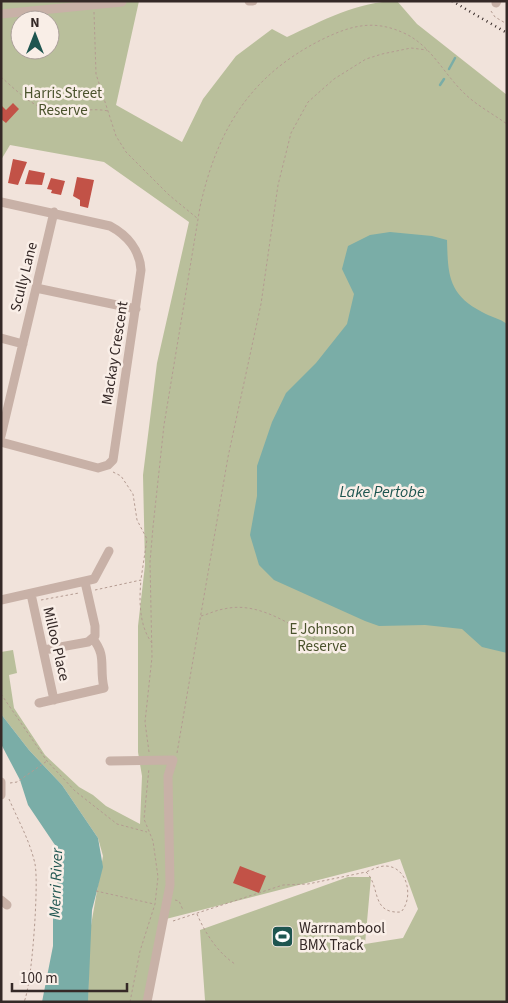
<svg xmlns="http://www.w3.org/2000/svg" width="508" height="1003" font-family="'Source Sans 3',sans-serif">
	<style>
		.green { fill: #b9bf9b; fill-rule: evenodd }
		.water { fill: #7aada7 }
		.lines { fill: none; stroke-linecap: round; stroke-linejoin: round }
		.stream { stroke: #7aada7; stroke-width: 2.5 }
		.building { fill: #c25247 }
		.path { stroke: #b49b91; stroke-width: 1; stroke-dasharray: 2.5 2.5; stroke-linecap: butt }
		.minor { stroke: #c8b1a7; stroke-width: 9 }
		.rail { stroke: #352927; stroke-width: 2.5; stroke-dasharray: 1 4; stroke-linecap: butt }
		.labels { text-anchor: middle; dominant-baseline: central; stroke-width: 5; stroke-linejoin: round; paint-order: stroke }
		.park-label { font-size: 15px; fill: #4a522c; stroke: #f9eee7 }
		.street-label { font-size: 15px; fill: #352927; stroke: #f9eee7 }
		.poi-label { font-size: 15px; fill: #352927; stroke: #f9eee7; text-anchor: start }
		.water-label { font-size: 16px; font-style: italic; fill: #1e5550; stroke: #f9eee7 }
	</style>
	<rect width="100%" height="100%" fill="#f1e3db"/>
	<path class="green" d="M1,1H139L116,105L182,142L203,99L236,56L272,29L287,37C322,21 358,1 397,1L417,24L507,95V1002H206L205,1000L200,930L348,877H371L365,944L403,938L418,909L400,859L166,919L147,1002H88L89,937L103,856L98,838L62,785L29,750L1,714V652L13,650L17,673L9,675L14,708L45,755L79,787L93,795L106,806L140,824L142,776L138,752V626L145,565L143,475L157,363L189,222L104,162L10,145L1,160ZM20,20H50V50H20Z"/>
	<path class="water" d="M390,232L432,236L447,240C448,275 448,294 482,312C491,317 499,318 507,324V653L482,647L462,629L425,625L379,626L365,621L274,580L259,565L250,535L257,496V466L272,422L286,393L316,363L347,324L354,294L342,269L348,246L370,235Z
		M1,714L29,750L62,785L98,838L103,867L92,910L88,1002H42L53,946V910L59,872V851L28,805L20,780L1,744Z"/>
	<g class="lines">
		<path class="stream" d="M449,69L455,58
			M440,85L444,79"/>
	</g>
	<path class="building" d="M13,103L19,109L6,123L1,119V105L6,110Z
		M13,159L27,162L18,185L8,183Z
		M29,170L45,173L42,185L25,184Z
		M77,177L94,180L88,208L80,206V200L73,196Z
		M51,178L65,181L61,195L51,193L52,190L47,189Z
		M240,866L266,876L259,893L233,883Z"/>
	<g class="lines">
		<path class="path" d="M491,11L495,17L507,24
			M94,12L96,74L116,136L126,152L169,195L197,218
			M1,77C16,90 33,108 53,111C71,114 90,107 108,111
			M113,472L121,476L133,494L137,520L147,539L141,579
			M95,590L141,580C139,600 139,626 152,643
			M41,600L79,593
			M201,616C209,614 216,610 224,609C260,600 298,629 327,647
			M1,694L47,761L75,791L117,824L147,832
			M149,752L145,722L152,657L150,562L153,527L164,425L200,207C217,130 250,75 323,39C352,25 375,19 406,34C432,47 444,74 464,93C476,105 493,114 507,124
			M177,753L228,457L261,304L278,185L291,133L308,102L334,79L366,59L382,54L411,48L427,50
			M10,783L17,782L47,761
			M9,799C18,820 30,841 35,864C39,883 32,985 24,1002
			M96,891L154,904
			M175,900L179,901L183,910
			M197,914C205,933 218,953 235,964
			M173,921L283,885L308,884L366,872C381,886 370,914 401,912C414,898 408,866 385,866C379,866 371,870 366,872
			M130,1002L140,951L155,904L158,877L153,841L144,819L149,768"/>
		<path class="minor" d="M249,1H253
			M496,3L497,1
			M1,14L122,2
			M1,202L110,226C127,235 140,250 141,270L113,460L108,465L98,468L1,442
			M36,288L136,309
			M1,338L23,344
			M1,436L54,212
			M31,594L54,700
			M1,600L94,579L109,551
			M44,650L88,642L95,636V626L85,582
			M39,703L104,688C99,667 107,656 93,639
			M110,761L173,760L168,776L170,885L147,1002
			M1,782V795
			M1,900L7,905"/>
		<path class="rail" d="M452,1L507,33"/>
	</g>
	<defs>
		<symbol id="stadium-square" viewBox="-11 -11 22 22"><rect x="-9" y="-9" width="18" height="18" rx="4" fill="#1e5550" stroke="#f9eee7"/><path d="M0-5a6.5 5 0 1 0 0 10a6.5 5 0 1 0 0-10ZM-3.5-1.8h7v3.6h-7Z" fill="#fff"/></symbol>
	</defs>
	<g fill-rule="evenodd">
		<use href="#stadium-square" x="270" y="924" width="25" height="25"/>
	</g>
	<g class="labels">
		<g class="park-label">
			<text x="63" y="93">Harris Street<tspan x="63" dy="17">Reserve</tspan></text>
			<text x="322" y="629">E Johnson<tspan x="322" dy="17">Reserve</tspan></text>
		</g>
		<g class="street-label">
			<text transform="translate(24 277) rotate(-76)">Scully Lane</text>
			<text transform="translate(115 353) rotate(-81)">Mackay Crescent</text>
			<text transform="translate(56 644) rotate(77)">Milloo Place</text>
		</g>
		<g class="poi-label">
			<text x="299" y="928">Warrnambool<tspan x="299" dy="17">BMX Track</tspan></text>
		</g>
		<g class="water-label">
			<text x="382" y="492">Lake Pertobe</text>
			<text transform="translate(56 883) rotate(-88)">Merri River</text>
		</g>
	</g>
	<rect width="508" height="1003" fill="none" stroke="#352927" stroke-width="5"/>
	<g transform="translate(35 35)"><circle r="24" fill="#f9eee7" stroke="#ab9f9a"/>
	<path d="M0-4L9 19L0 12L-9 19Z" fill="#1e5550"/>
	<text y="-8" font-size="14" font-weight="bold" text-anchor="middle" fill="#352927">N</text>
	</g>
	<path d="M12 983v8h115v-8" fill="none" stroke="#352927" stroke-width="2.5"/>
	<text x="20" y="983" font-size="15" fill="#352927" stroke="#f9eee7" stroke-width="4" paint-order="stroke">100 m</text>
</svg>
